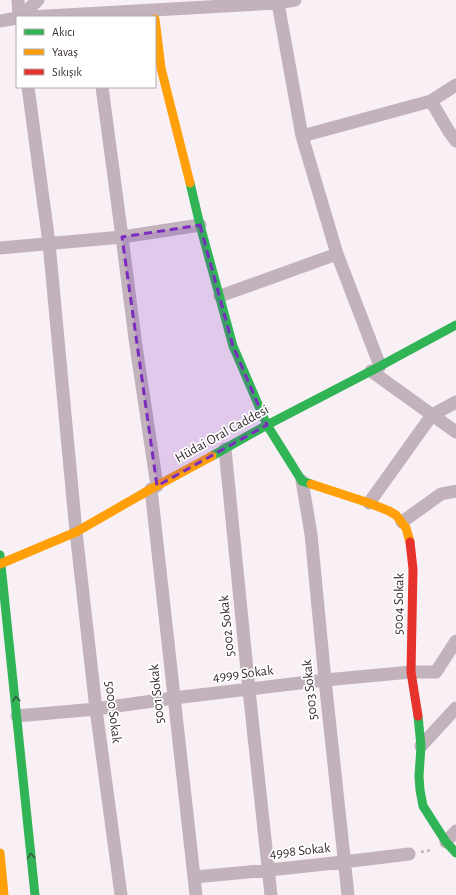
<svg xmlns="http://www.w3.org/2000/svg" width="456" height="895" font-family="'Alegreya Sans',sans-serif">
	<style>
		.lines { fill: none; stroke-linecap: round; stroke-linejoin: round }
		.path { stroke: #bfb3ba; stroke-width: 2.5; stroke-dasharray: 3 3; stroke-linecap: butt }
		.street { stroke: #c2b2bc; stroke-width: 13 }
		.fast { stroke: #30b455; stroke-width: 9 }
		.slow { stroke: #ff9f0a; stroke-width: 9 }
		.jam { stroke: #e5322d; stroke-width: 9 }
		.oneway { stroke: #355c40 }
		.marked { fill: #7b2cbf; fill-opacity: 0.2; stroke: #7b2cbf; stroke-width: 3; stroke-dasharray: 8 5; stroke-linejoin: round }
		.labels { text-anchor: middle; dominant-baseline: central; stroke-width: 3.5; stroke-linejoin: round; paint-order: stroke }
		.street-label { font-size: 14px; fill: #372d34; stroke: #fff }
	</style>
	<rect width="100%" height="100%" fill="#f9f0f6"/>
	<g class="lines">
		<path class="path" d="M421,852L432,850"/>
		<path class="street" d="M18,0L19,17
			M278,3L302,136L337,254L380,366
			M20,17L38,0
			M30,17L278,3L295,0
			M0,21L17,18
			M28,87L49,243L76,532L96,709L121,895
			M102,87L122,237L135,339L157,486
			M431,101L448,130L456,141
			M302,136L431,101L456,85
			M0,248L122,237L200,225
			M220,296L337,254
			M371,371L456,432
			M225,449L249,690L271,895
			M302,481L311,534L325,680L348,895
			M151,489L196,895
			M369,503L432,415L456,402
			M402,522L441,494L456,491
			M17,716L96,709L174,698L325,680L411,672H436L456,641
			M421,746L456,708
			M446,842L456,831
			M194,877C266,871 337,863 409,854"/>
		<path class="fast" d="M190,183L200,225L233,346L267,425L302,481L311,484
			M212,456L267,425L371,371L456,325
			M0,555L35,895
			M418,716L421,746L419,776L420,790L423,806L446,842L456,853"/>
		<path class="slow" d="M155,19L161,68L190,183
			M311,484L369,503L389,511L396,515L406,528L410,542
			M0,564L76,532L151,489L212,456
			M0,853L4,895"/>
		<path class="jam" d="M410,542L413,569L411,672L418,716"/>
	</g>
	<defs><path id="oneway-chevron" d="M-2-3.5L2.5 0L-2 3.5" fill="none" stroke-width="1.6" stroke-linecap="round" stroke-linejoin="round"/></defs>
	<g class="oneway">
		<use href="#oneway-chevron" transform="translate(16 699) rotate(-96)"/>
		<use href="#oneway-chevron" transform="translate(31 856) rotate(-96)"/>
	</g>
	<path class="marked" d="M200,225L233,346L267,425L157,486L122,237Z"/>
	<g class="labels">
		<g class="street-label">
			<text transform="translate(222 434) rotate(-29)">Hüdai Oral Caddesi</text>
			<text transform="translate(399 604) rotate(-89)">5004 Sokak</text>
			<text transform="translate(227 626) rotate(-96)">5002 Sokak</text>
			<text transform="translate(243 674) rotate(-7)">4999 Sokak</text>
			<text transform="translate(310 690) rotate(-96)">5003 Sokak</text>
			<text transform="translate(157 694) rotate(-96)">5001 Sokak</text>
			<text transform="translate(113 712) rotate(83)">5000 Sokak</text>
			<text transform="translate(300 851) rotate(-6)">4998 Sokak</text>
		</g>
	</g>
	<rect x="16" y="16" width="140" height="72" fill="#ffffff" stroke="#afabae"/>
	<rect x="24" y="29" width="20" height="6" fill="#30b455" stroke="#afabae"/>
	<text x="52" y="36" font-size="12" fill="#372d34">Akıcı</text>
	<rect x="24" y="49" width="20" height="6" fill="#ff9f0a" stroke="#afabae"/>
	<text x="52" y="56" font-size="12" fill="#372d34">Yavaş</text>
	<rect x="24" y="69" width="20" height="6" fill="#e5322d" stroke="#afabae"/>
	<text x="52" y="76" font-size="12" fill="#372d34">Sıkışık</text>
</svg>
